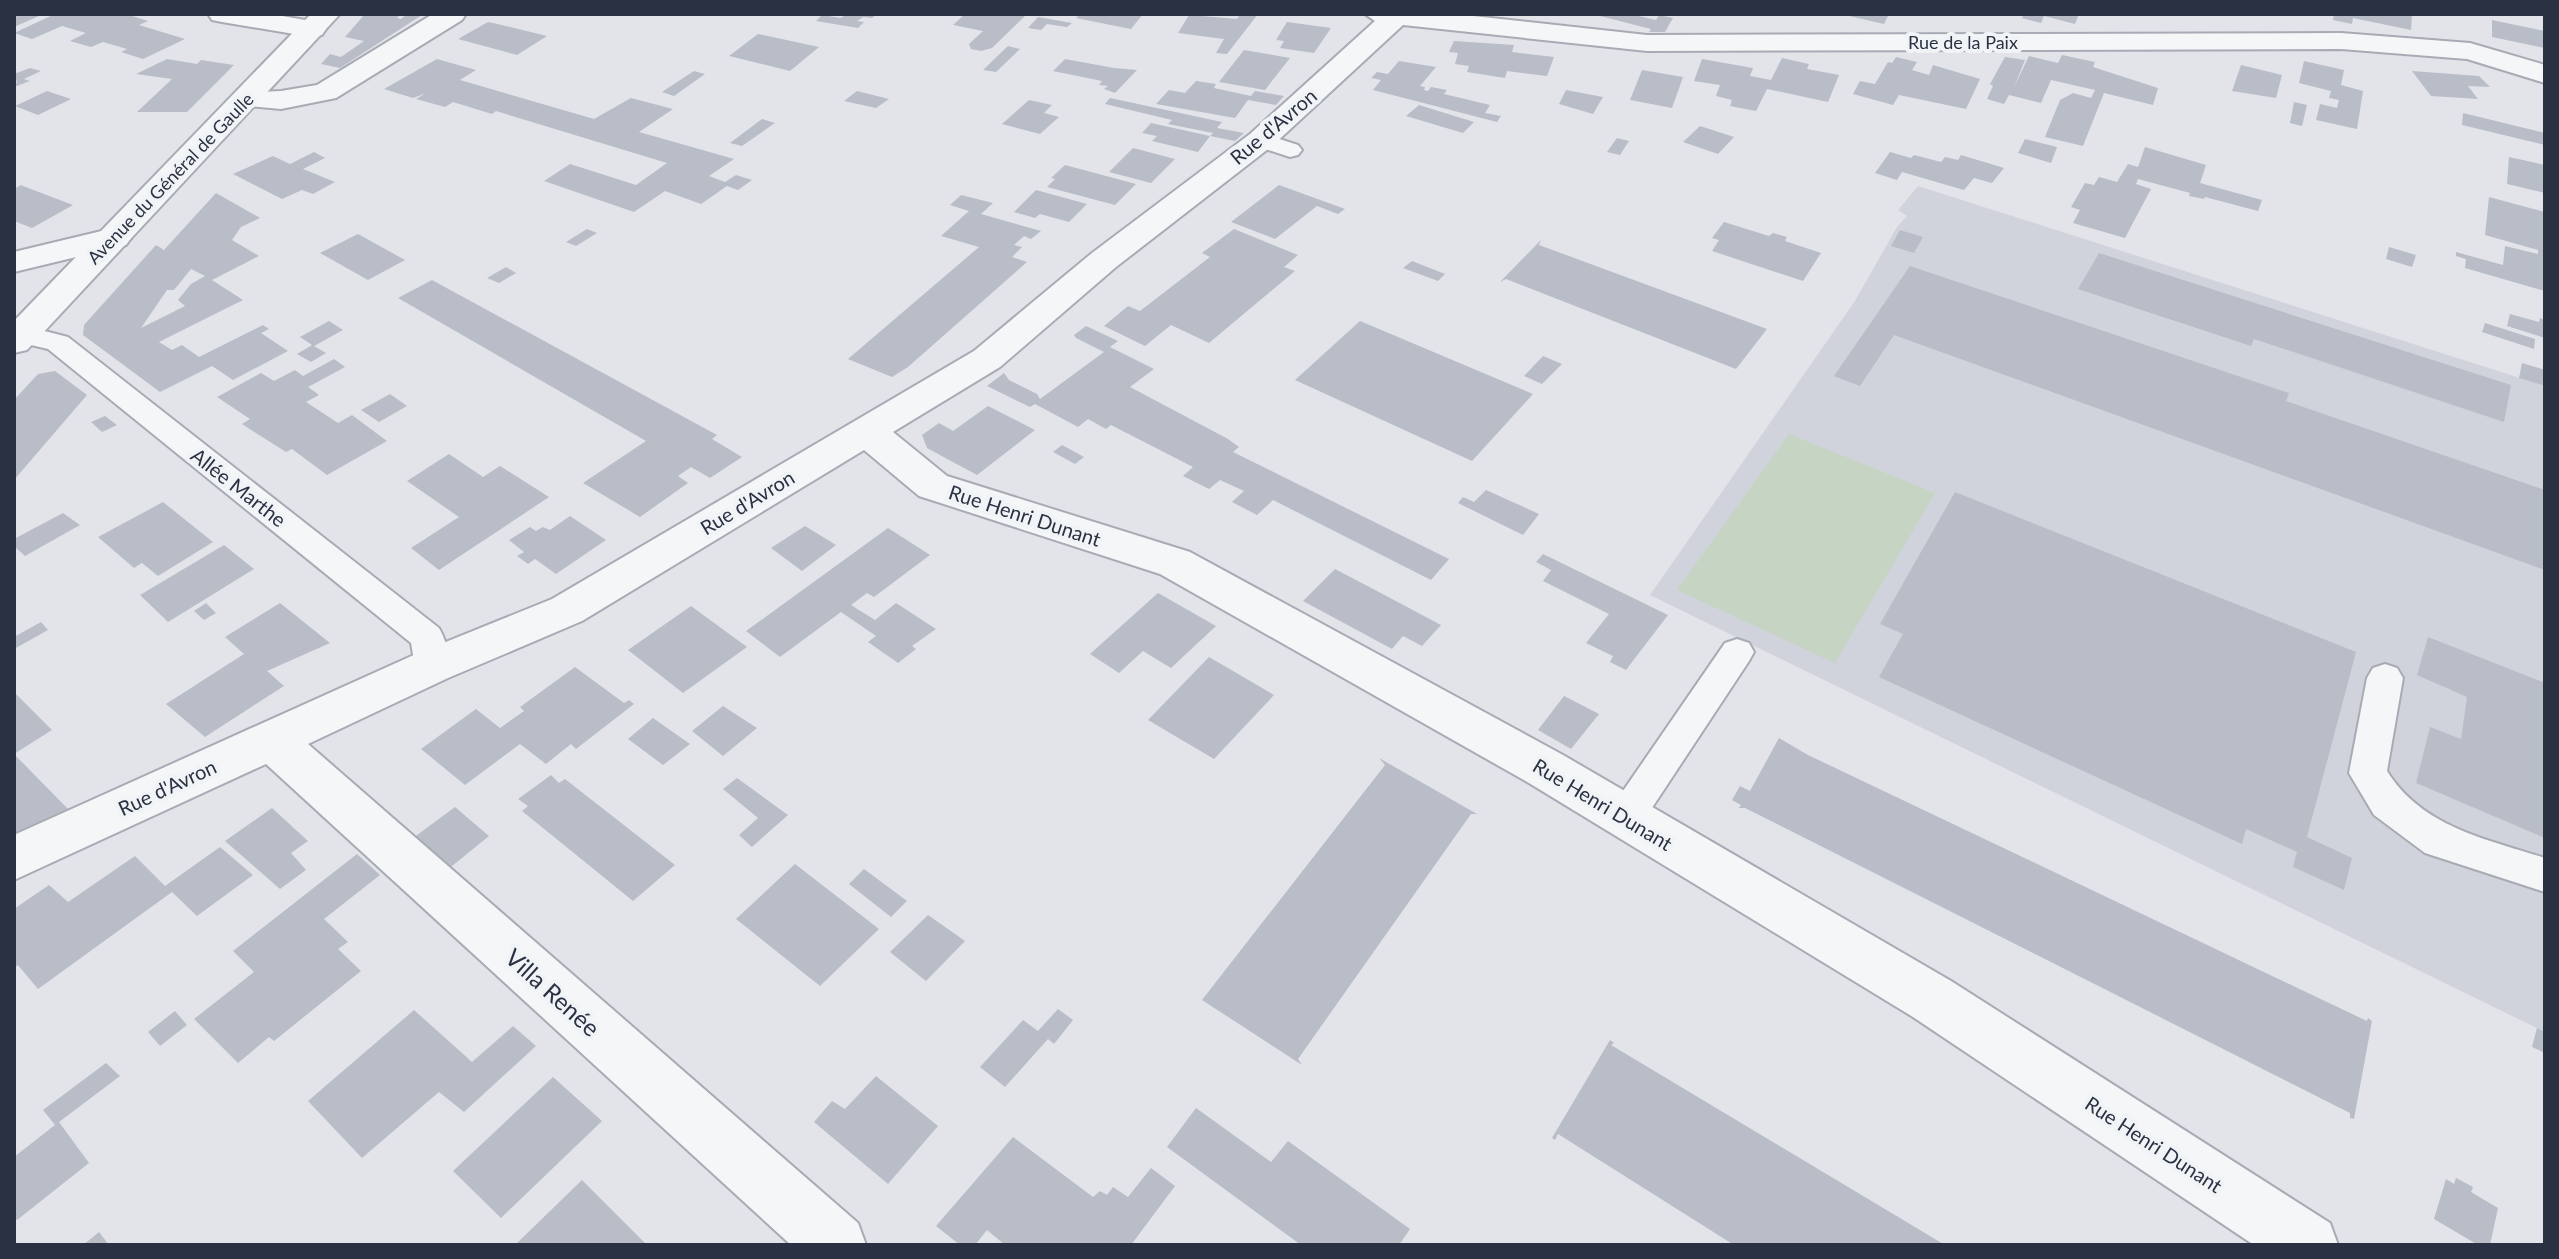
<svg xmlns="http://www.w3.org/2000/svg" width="2559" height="1259" font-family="Lato,sans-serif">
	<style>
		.built { fill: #d0d3dc }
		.green { fill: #c6d4c3 }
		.building { fill: #b9bdc7; fill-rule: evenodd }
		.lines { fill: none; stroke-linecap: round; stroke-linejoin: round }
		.service-casing { stroke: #a7abb4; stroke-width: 4 }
		.minor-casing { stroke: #a7abb4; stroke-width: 4 }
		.tertiary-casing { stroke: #a7abb4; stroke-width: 4 }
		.service { fill: #f5f6f8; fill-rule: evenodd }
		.minor { fill: #f5f6f8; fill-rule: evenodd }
		.tertiary { fill: #f5f6f8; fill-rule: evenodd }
		.labels { text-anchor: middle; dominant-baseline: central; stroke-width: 8; stroke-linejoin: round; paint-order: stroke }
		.far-street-label { font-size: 18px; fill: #2a3142; stroke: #f1f4f7 }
		.street-label { font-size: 20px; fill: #2a3142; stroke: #f1f4f7 }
		.near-street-label { font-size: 24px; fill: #2a3142; stroke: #f1f4f7 }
	</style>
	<rect width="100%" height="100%" fill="#e2e4ea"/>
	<path class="built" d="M1918,186L2545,386V1032L1650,595L1855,301L1897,227L1907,216L1898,210Z"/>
	<path class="green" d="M1789,434L1935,493L1835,663L1677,590Z"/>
	<path class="building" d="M14,14H32L39,16L14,27Z
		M55,14H126L148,21L139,25L185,39L143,59L121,52L127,49L103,42L91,47L70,41L86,33L62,26L32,39L14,33Z
		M365,14H401L397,18L401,19L407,14L422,15L340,68L321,64L330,54L341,57L364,41L345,37Z
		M846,14H877L872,18L863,17L857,21L864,22L858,28L816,21L822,15L841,18Z
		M965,14H1019L1026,15L992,48L981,51L971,49L969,44L983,31L953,25Z
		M1080,14H1143L1131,29L1076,18Z
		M1240,14H1258L1227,54L1216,53L1224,39L1178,33L1189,15L1237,19Z
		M1592,14H1630L1656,20L1659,15L1673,18L1665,32H1649L1651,29Z
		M1841,14H1889L1884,24Z
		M2024,14H2079L2075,24L2044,16L2041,23L2022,18Z
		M2334,14H2412L2411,30L2353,18L2352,24L2333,20Z
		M1038,17L1072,23L1067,27L1047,24L1041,30L1028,28Z
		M2492,20L2545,31V48L2492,37Z
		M488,22L493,23L547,36L517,55L458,39Z
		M1287,22L1331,28L1314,53L1280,48L1284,41L1276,40Z
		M758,34L819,47L790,71L729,56Z
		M1454,41L1514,45L1512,52L1554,57L1547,76L1507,71L1505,78L1467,72L1469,66L1455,64L1458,53L1449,52Z
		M1008,46L1020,49L996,72L983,70Z
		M1244,50L1273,55L1290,58L1265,90L1219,82Z
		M2062,55L2095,62L2093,67L2158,88L2153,105L2104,93L2083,146L2045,137L2060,100L2073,93L2091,98L2095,90L2051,80L2041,103L2009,95L2004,104L1987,99L1993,86L1990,84L2005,57L2025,60L2014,87L2029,56L2058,63Z
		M1896,57L1917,62L1912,70L1929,75L1933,65L1980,79L1966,109L1899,95L1893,105L1853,94L1860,81L1875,84L1888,62L1892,63Z
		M1782,58L1809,64L1807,69L1839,75L1828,102L1767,89L1756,111L1730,106L1732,100L1716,96L1720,85L1694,81L1702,59L1753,68L1750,76L1771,80Z
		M167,59L197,64L201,60L234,65L187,112H137L172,79L136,74Z
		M437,59L476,70L460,80L594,119L631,98L673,109L639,132L734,159L709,176L725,182L736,175L752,180L738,190L727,186L701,204L665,191L634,212L544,181L570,164L636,185L667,163L496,111L492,114L453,102L445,107L416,99L426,93L413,98L384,89Z
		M1065,59L1114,68L1137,70L1115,93L1104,89L1108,86L1099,85L1102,81L1053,71Z
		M1399,61L1436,67L1420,86L1425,87L1424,90L1428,91L1431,87L1447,90L1444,94L1490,105L1485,113L1501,116L1497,122L1373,90L1381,80L1371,78L1377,72L1388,74Z
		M2304,61L2344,70L2341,85L2363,91L2357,129L2316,120L2320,104L2337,108L2339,100L2329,98L2331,91L2299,83Z
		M2241,65L2282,75L2276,98L2232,91Z
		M30,68L41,71L24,79L30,81L14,87L17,82L14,74Z
		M1642,70L1683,77L1672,108L1630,100Z
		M694,71L705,74L674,96L662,92Z
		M2412,71L2479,76L2490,87L2468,86L2478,99L2431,96Z
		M1196,81L1216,84L1214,88L1251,96L1255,91L1284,96L1276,105L1248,100L1235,118L1156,104L1169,90L1185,93Z
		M1566,90L1603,97L1593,114L1559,104Z
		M47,91L71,99L38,115L15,106Z
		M857,91L889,99L876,108L844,101Z
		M1110,98L1222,122L1217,128L1244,133L1235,141L1210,136L1213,133L1168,124L1172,120L1105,104Z
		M1029,100L1052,105L1044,113L1059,117L1040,134L1002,124Z
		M2294,102L2307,105L2302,126L2290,123Z
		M1419,105L1474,122L1463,133L1406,116Z
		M2463,113L2545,133V145L2462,125Z
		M762,119L775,123L742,146L730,143Z
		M1151,123L1210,136L1198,152L1152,141L1157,136L1142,133Z
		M1700,126L1734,137L1718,154L1683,142Z
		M1617,138L1629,141L1620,155L1607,152Z
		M2025,139L2057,147L2051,163L2018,153Z
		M2145,147L2206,165L2200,183L2262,200L2258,211L2205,197L2204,199L2189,196L2190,193L2138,179L2136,184L2151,189L2125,238L2073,223L2080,210L2071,207L2085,183L2094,185L2099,177L2117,182L2128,164L2138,167Z
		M1133,148L1175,159L1151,183L1109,172Z
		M314,152L325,158L303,169L335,182L313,194L302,190L282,199L233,174L273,156L290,164Z
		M1890,152L1911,158L1914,155L1941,162L1945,157L1958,160L1961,155L2004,168L1992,183L1974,178L1964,190L1902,172L1897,180L1875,173Z
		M2509,157L2545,165V193L2507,184Z
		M1065,165L1136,184L1115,205L1047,187L1055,179L1051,178Z
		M21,185L23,186L73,205L32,228L14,221V189Z
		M1279,185L1345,209L1338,214L1317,206L1275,239L1231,222Z
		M1036,190L1087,204L1069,222L1040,214L1035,218L1014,212Z
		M216,193L260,218L241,227L232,240L259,256L212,280L243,300L159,342L172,350L182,345L199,357L263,325L269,329L261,333L288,351L233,380L212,366L160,392L83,335L84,325L156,245L164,250ZM191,269L205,276L191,284L178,300L185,306L141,328L167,290H174Z
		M961,195L993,203L981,214L1041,231L1031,239L1024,236L1014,245L1022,247L1012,257L1027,262L908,367L892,377L848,359L979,247L941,236L969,211L950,205Z
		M2489,197L2545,212V291L2465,268L2466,259L2456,256V252L2503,265L2505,246L2538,254V250L2485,235Z
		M1724,222L1769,236L1773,233L1787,237L1785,241L1821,253L1803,281L1712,251L1719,240L1712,238Z
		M587,229L597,233L576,246L566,242Z
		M1234,229L1298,255L1284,267L1295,271L1209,343L1171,325L1145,346L1104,326L1128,306L1140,311L1210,257L1202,253Z
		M1900,230L1923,237L1914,253L1891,246Z
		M358,234L405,260L368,280L320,253Z
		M1541,240L1539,245L1767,329L1736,369L1506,279L1500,282Z
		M2389,247L2416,255L2412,267L2386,259Z
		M2099,253L2511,385L2504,422L2254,339L2251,346L2078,289Z
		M1412,261L1445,274L1438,281L1403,268Z
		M1910,266L2289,393L2286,401L2545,490V570L1894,335L1860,386L1834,376Z
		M506,267L516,273L499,283L487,278Z
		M432,280L717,435L712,439L742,457L710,478L691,467L678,476L688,483L640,517L583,483L646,441L398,298Z
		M2510,314L2539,322L2540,318L2545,320V338L2507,326Z
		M329,321L343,330L314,346L326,353L311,362L297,354L312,345L300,337Z
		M1360,321L1533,394L1472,461L1295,380Z
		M2485,323L2535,339L2534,349L2482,332Z
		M1086,326L1118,341L1110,347L1154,369L1130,387L1228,439L1239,447L1233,452L1449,559L1431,580L1273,500L1257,515L1232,502L1244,491L1220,480L1209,489L1183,476L1193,467L1111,425L1106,429L1088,419L1078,427L1035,404L1030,407L987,386L1004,373L1009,380L1037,394L1040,399L1104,352L1076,338L1074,335Z
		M1543,356L1562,364L1542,384L1524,376Z
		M334,359L345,367L308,387L319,395L306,402L338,423L352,415L387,441L327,475L292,449L286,452L242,424L250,419L217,397L261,373L274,381L295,370L303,376Z
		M2522,363L2545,370V386L2519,378Z
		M55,371L87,395L14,480V400L38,374Z
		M390,394L407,406L379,422L361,410Z
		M988,406L1035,430L977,475L927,448L922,435L939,423L953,431Z
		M105,416L117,425L102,432L91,422Z
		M1062,445L1084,457L1075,464L1053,452Z
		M449,454L483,477L500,466L549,497L439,570L411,548L459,517L407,481Z
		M1486,490L1539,514L1523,535L1458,503L1463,497L1474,502Z
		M1955,492L2356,652L2307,837L2352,858L2344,890L2293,867L2297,852L2246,829L2242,844L1879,677L1903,634L1880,624Z
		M163,502L213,542L158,576L142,563L134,568L98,537Z
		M63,513L80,525L25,556L14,546V539Z
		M570,516L606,540L556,574L535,559L528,564L517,556L524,552L509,540L530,527L536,531L543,527L550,530Z
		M805,526L836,545L802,571L771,548Z
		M888,528L930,555L874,597L867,593L851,605L875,620L896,603L936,629L912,646L916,649L898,663L868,642L876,636L841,612L780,657L746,631Z
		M224,545L254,569L168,622L140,595Z
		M1543,554L1668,615L1626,670L1610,662L1613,656L1586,643L1609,614L1543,581L1551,570L1536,562Z
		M1335,569L1377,591L1441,625L1422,646L1403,636L1392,649L1303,601Z
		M1158,593L1216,626L1171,668L1143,651L1119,673L1090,654Z
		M206,603L216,613L204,620L194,611Z
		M280,603L330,643L267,671L284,686L205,737L166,704L244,654L225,637Z
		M691,606L747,647L683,693L628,650Z
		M41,622L48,630L14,649V637Z
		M2428,637L2545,683V838L2416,783L2430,727L2461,739L2467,697L2417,675Z
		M1209,657L1274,695L1214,759L1148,720Z
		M575,667L624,703L629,700L634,704L576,749L571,744L546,764L520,744L465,785L421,749L476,709L500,728L524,711L520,707Z
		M14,692L52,730L14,754L68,809L15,833L14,831Z
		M1564,696L1599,714L1571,749L1538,730Z
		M723,706L757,728L723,756L692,731Z
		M653,718L690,744L663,765L628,739Z
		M1779,738L1808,755L2367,1021L2368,1018L2372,1021L2354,1119L2350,1118V1113L2039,956L1745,808H1739L1741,805L1732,800L1740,786L1750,791Z
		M1379,758L1477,814H1471L1298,1059L1302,1065L1202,1000L1385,765Z
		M551,775L559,783L565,779L675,865L633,901L522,811L528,806L518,799Z
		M737,778L788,815L752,847L739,835L758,818L723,789Z
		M455,807L489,836L441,875L405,844Z
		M272,808L308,841L291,853L306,870L280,889L225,841Z
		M220,847L253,875L197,916L172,892L38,989L18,965L14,968V909L49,885L68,902L135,856L165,886Z
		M357,854L380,875L324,919L348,942L338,949L361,971L274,1041L269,1037L238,1063L194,1019L254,972L233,951Z
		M795,864L879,929L820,986L736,919Z
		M864,869L907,901L891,917L849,884Z
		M928,915L965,941L926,981L890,952Z
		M1058,1009L1073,1020L1054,1044L1048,1039L1005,1087L980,1067L1023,1020L1038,1031Z
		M414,1010L472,1062L513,1026L536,1046L464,1112L439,1092L362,1158L308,1101Z
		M175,1011L187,1025L160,1046L148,1032Z
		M2537,1028L2545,1032V1053L2532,1047Z
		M1610,1040L1614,1043L1611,1045L1945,1245H1734L1558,1134L1555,1140L1552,1138Z
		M106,1063L120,1076L59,1122L89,1163L17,1220L14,1217V1157L55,1125L43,1110Z
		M876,1076L938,1126L888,1184L814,1122L832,1101L845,1109Z
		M553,1077L602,1121L501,1218L453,1171Z
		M1196,1108L1271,1162L1288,1141L1410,1229L1399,1245H1301L1167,1147Z
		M1013,1137L1093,1197L1100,1191L1107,1195L1113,1187L1128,1197L1151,1168L1175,1186L1131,1245H1005L987,1230L975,1245H960L936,1226Z
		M2456,1178L2473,1187L2471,1192L2498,1208L2490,1245H2478L2434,1219L2446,1179L2454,1184Z
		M582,1180L647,1245H515Z
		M99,1232L109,1245H83Z"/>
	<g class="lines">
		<defs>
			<path id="service" d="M1261,133L1298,145L1302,150L1298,155L1290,157L1253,145L1249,140L1253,135Z
				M21,325L68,337L439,628C447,642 452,661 444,675L432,679L420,675L415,666L411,643L48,349L14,341V327Z
				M1737,639L1749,643L1754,652L1749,661L1638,829L1625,834L1612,829L1606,818L1612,807L1725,643Z
				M2385,664L2397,668L2403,678L2387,771C2422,827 2486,839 2545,858V892L2425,853L2374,815L2349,773L2367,678L2373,668Z"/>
			<path id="minor" d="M208,14H271L322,23L326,29L322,35L312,37L222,22L212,20Z
				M433,14H466L462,20L336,98L281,109L236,105L231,99L236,93L281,91L317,85Z
				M1365,14H1455L1647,35L2341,33L2470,43L2545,65V83L2467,59L2341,49L1647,51L1403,25L1272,146L1116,267L1000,367L893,432L947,476L1190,552L1563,755L1951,981L2330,1223L2338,1245H2254L1913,1017L1529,783L1160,574L919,496L864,450L582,621L448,678L308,744L858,1223L866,1245H791L266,764L14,880V835L416,654L552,599L974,351L1092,253L1250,134L1375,21Z
				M114,228L126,231L131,238L126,245L14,272V252Z"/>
			<path id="tertiary" d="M311,14H340L27,350L14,353V321Z"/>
		</defs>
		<use href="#service" class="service-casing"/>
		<use href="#minor" class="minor-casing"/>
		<use href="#tertiary" class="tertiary-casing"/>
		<use href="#service" class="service"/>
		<use href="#minor" class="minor"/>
		<use href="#tertiary" class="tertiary"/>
	</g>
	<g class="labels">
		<g class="far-street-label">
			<text x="1963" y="42">Rue de la Paix</text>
			<text transform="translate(170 178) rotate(-46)">Avenue du Général de Gaulle</text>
		</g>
		<g class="street-label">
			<text transform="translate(1273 126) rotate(-40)">Rue d'Avron</text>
			<text transform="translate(239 487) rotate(38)">Allée Marthe</text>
			<text transform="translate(747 502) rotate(-31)">Rue d'Avron</text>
			<text transform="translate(1025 515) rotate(18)">Rue Henri Dunant</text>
			<text transform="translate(167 787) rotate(-25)">Rue d'Avron</text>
			<text transform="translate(1603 804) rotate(31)">Rue Henri Dunant</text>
			<text transform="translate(2154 1144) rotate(33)">Rue Henri Dunant</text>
		</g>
		<g class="near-street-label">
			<text transform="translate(553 992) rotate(42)">Villa Renée</text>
		</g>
	</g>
	<rect width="2559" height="1259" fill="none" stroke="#2a3142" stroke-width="32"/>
</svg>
